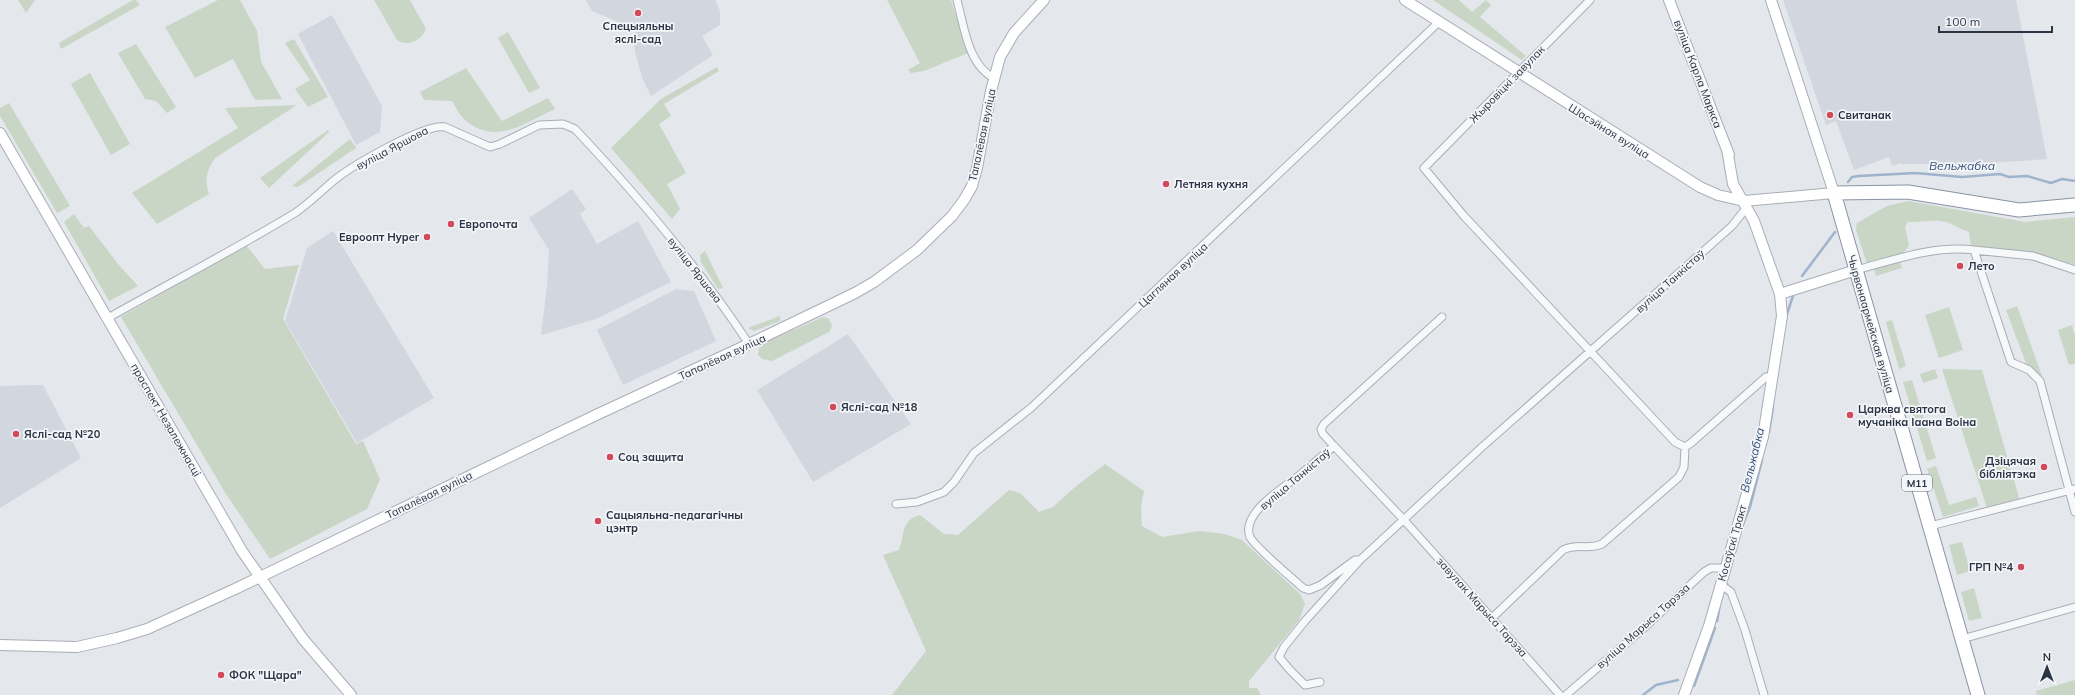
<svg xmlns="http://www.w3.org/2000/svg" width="2075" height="695" font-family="Mulish,sans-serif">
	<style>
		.built { fill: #d2d6de }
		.green { fill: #c9d6c5 }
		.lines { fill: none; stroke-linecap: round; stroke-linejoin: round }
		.stream { stroke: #9fb4cc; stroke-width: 2.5 }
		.street-casing { stroke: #a9aeb7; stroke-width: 9 }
		.secondary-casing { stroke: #a9aeb7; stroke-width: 12 }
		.highway-casing { stroke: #8b94a3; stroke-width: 15 }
		.street { stroke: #f7f8fa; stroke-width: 7 }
		.secondary { stroke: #fff; stroke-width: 10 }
		.highway { stroke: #fff; stroke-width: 13 }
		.poi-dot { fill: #d1495b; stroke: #f4f6f9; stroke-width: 1.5 }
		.labels { text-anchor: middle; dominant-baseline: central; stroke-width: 3.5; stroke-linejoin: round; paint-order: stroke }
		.shield { fill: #f4f6f9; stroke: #676e7b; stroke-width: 1 }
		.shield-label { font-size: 10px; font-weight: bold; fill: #2b3445 }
		.poi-label { font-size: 11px; font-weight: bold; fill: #2b3445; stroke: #f4f6f9; text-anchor: start }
		.street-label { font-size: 11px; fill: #2b3445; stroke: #f4f6f9 }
		.water-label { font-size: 12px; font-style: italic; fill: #34527a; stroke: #f4f6f9 }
	</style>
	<rect width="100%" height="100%" fill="#e4e7ec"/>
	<path class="built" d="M586,0H715L720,11V25L702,36L713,55L651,96L643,80L636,56L634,44L635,29L592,11Z
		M1783,0H2016L2047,159L1975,164H1902L1901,163L1892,166L1889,157L1854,170L1836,121L1826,125Z
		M332,15L382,106L380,132L356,145L298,34Z
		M572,189L586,209L580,214L597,244L638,221L671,282L596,319L541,335L547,287L549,250L529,218Z
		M333,231L434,398L357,443L285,321L307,248Z
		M676,289L694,291L716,341L623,385L597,330Z
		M848,334L911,424L813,482L757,390Z
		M43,385L81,458L0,508V386Z"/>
	<path class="green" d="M18,0H35L26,13Z
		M133,0H136L140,5L61,49L59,43Z
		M218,0H240L257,31L261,62L282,99L255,100L233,59L195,78L165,27Z
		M374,0H410L426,29C422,40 408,47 397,40Z
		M887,0H951L968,53L924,71L911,73L908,70L920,63Z
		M1433,0H1459L1472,12L1486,0L1491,5L1480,17L1526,56L1522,60Z
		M508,32L540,88L529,93L498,38Z
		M294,39L328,97L308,107L295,89L310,80L285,43Z
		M136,44L176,107L167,113L156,101L145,99L118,53Z
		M717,67L719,71L664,104L671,116L659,124L686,173L667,184L680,209L672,219L611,148L661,99Z
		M466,68L502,121L548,98L555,109C524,123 495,147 464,119C459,115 456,107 452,101L424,100L420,92Z
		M90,73L130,144L111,155L71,84Z
		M9,103L70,206L57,213L0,116V108Z
		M297,105L215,158C207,170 204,180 209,194L157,224L132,193L238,128L225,108Z
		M328,130L329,132L269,188L260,178Z
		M350,139L356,148L298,187L292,186Z
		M1908,201L2025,222L2075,217V265L2035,253L1971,246L1969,232C1961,230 1954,224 1946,222C1935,219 1920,222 1908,222L1905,226L1909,246L1903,253L1867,264L1856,230L1857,223L1887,206Z
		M74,214L84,228L89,226L118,264L138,286L109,301L64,222Z
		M246,245L265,269L299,265L283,319L356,444L363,441L380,479L367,509L270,559L226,494L121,317Z
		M705,251L723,288L718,289L701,262L700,255Z
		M1899,260L1902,268L1876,276L1873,267Z
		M2017,306L2042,376L2032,379L2006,310Z
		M1949,307L1963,350L1939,358L1925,315Z
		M780,316V321L754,331L748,328Z
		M823,317L829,319L832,326L829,332L772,361L762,359L758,355L759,348L764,343Z
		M1892,320L1906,366L1899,369L1886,322Z
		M2072,325L2075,335V364L2069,365L2058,330Z
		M1935,369L1938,378L1923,383L1920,374Z
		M1942,369L1982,370L2020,501L1987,508Z
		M1912,380L1936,458L1927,461L1903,382Z
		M1105,464L1144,491L1141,507L1142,526L1162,537L1199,531L1225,534L1242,540L1300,594L1305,604L1299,620L1249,681V688H1257L1261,695H892L926,651L883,555L899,550C905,534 900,521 920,515L944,534L958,535L1009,490L1020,493L1039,512L1053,507L1075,487Z
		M1936,466L1949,505L1976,497L1979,506L1943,517L1927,469Z
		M1962,542L1970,571L1957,575L1949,545Z
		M1974,588L1982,618L1969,621L1961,592Z
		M2075,680V695H2037L2036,691Z"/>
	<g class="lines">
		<path class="stream" d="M1848,182L1852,177L1859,176L1915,173L1962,177L2000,174L2009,177L2027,176L2051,183L2062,179L2075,181
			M1802,276L1835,232
			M1786,317L1793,296
			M1769,432L1773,407
			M1743,524L1750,507L1762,460
			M1717,621L1720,604
			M1694,686L1715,628
			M1643,695L1656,685L1678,680"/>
		<defs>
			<path id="street" d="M957,0C964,26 968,65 994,78
				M1590,0L1424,168L1464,216L1675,442L1685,447L1691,443L1766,377L1773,376
				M1856,270C1894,260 1934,245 1974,250
				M2075,270L2033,256L1974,250L2011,362L2029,370L2040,381L2075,512
				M108,318C170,283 234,250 295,213C310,203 323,189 337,178C354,165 425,123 445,127L490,147L500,144L539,125L563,124L575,129C638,196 699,268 749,344
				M1334,446L1323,434L1321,429L1324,424L1442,317
				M896,504L917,502L944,492L954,482L974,453L1032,407L1439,22
				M1930,526L2075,489
				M1358,560H1355L1321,585L1309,590L1303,588C1292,578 1255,547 1250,537C1240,513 1286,486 1301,474C1312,465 1323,455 1334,446L1404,520L1560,695
				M1720,584L1731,592L1745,630L1764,695
				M1492,618L1563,550C1576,543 1590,550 1602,544L1679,477L1684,467L1685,447
				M1962,639L2075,607
				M1320,682L1305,685L1290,670L1279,657L1284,647L1305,621L1360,560L1482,447L1732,226L1747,207
				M1566,695L1646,626L1704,572L1711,568H1725"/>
			<path id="secondary" d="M1405,0L1700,187L1718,195L1744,201L1834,193L1771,0
				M1669,0L1729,155
				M0,133L242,551L303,639L351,695
				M1780,294L1856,270
				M0,645L77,647L117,638L147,629L235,589L596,415L749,344L855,293L874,282L917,250L952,216L964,200L972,186L977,168L991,91L1000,57L1014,33L1044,0
				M1684,695L1709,626L1763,437L1782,316L1780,294L1754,221L1733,184L1727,149"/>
			<path id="highway" d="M1978,695L1834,193L1908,192L2019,210L2075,205"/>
		</defs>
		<use href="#street" class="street-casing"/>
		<use href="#secondary" class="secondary-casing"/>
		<use href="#highway" class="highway-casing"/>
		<use href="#street" class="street"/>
		<use href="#secondary" class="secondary"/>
		<use href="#highway" class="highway"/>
	</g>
	<g class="poi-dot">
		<circle cx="638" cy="13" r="4"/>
		<circle cx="1830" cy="115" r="4"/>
		<circle cx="1166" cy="184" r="4"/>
		<circle cx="451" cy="224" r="4"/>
		<circle cx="427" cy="237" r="4"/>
		<circle cx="1960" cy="266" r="4"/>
		<circle cx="833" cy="407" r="4"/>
		<circle cx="1850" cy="415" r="4"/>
		<circle cx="16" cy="434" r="4"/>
		<circle cx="610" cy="457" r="4"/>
		<circle cx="2044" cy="467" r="4"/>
		<circle cx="598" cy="521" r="4"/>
		<circle cx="2021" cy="567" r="4"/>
		<circle cx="221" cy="675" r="4"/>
	</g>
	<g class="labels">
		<rect class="shield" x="1902" y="475" width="30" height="16" rx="3"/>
		<g class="shield-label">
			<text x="1917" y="483">М11</text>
		</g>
		<g class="poi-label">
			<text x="638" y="26" text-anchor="middle">Спецыяльны<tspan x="638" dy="13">яслі-сад</tspan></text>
			<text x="1838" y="115">Свитанак</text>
			<text x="1174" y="184">Летняя кухня</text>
			<text x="459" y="224">Европочта</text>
			<text x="419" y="237" text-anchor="end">Евроопт Hyper</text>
			<text x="1968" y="266">Лето</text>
			<text x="841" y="407">Яслі-сад №18</text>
			<text x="1858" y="409">Царква святога<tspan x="1858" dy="13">мучаніка Іаана Воіна</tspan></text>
			<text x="24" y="434">Яслі-сад №20</text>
			<text x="618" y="457">Соц защита</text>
			<text x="2036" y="461" text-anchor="end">Дзіцячая<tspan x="2036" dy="13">бібліятэка</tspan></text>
			<text x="606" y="515">Сацыяльна-педагагічны<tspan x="606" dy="13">цэнтр</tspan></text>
			<text x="2013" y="567" text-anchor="end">ГРП №4</text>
			<text x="229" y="675">ФОК "Щара"</text>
		</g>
		<g class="street-label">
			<text transform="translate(1698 74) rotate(69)">вуліца Карла Маркса</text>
			<text transform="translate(1507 84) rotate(-46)">Жыровіцкі завулак</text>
			<text transform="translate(1609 131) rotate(32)">Шасэйная вуліца</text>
			<text transform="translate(982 135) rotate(-78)">Тапалёвая вуліца</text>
			<text transform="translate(392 148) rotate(-28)">вуліца Яршова</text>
			<text transform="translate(695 270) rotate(52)">вуліца Яршова</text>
			<text transform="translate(1173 275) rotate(-43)">Цагляная вуліца</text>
			<text transform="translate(1670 281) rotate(-42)">вуліца Танкістаў</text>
			<text transform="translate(1871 324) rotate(74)">Чырвонаармейская вуліца</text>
			<text transform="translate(722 357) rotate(-25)">Тапалёвая вуліца</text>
			<text transform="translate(166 420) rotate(60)">праспект Незалежнасці</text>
			<text transform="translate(1295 479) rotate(-40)">вуліца Танкістаў</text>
			<text transform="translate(429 495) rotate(-26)">Тапалёвая вуліца</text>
			<text transform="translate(1732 543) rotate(-74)">Косаўскі Тракт</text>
			<text transform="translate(1482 607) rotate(48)">завулак Марыса Тарэза</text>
			<text transform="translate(1643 626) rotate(-42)">вуліца Марыса Тарэза</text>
		</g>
		<g class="water-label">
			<text x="1962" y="165">Вельжабка</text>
			<text transform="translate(1752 460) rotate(-76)">Вельжабка</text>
		</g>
	</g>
	<g transform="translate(2047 667)" stroke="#f4f6f9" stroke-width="3" paint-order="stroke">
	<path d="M0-3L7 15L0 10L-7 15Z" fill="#2b3445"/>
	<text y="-6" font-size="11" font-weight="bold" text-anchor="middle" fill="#2b3445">N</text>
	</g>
	<path d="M1939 26v6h113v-6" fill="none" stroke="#2b3445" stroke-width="2"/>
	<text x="1945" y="26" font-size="12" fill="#2b3445" stroke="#f4f6f9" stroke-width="3" paint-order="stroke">100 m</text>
</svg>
